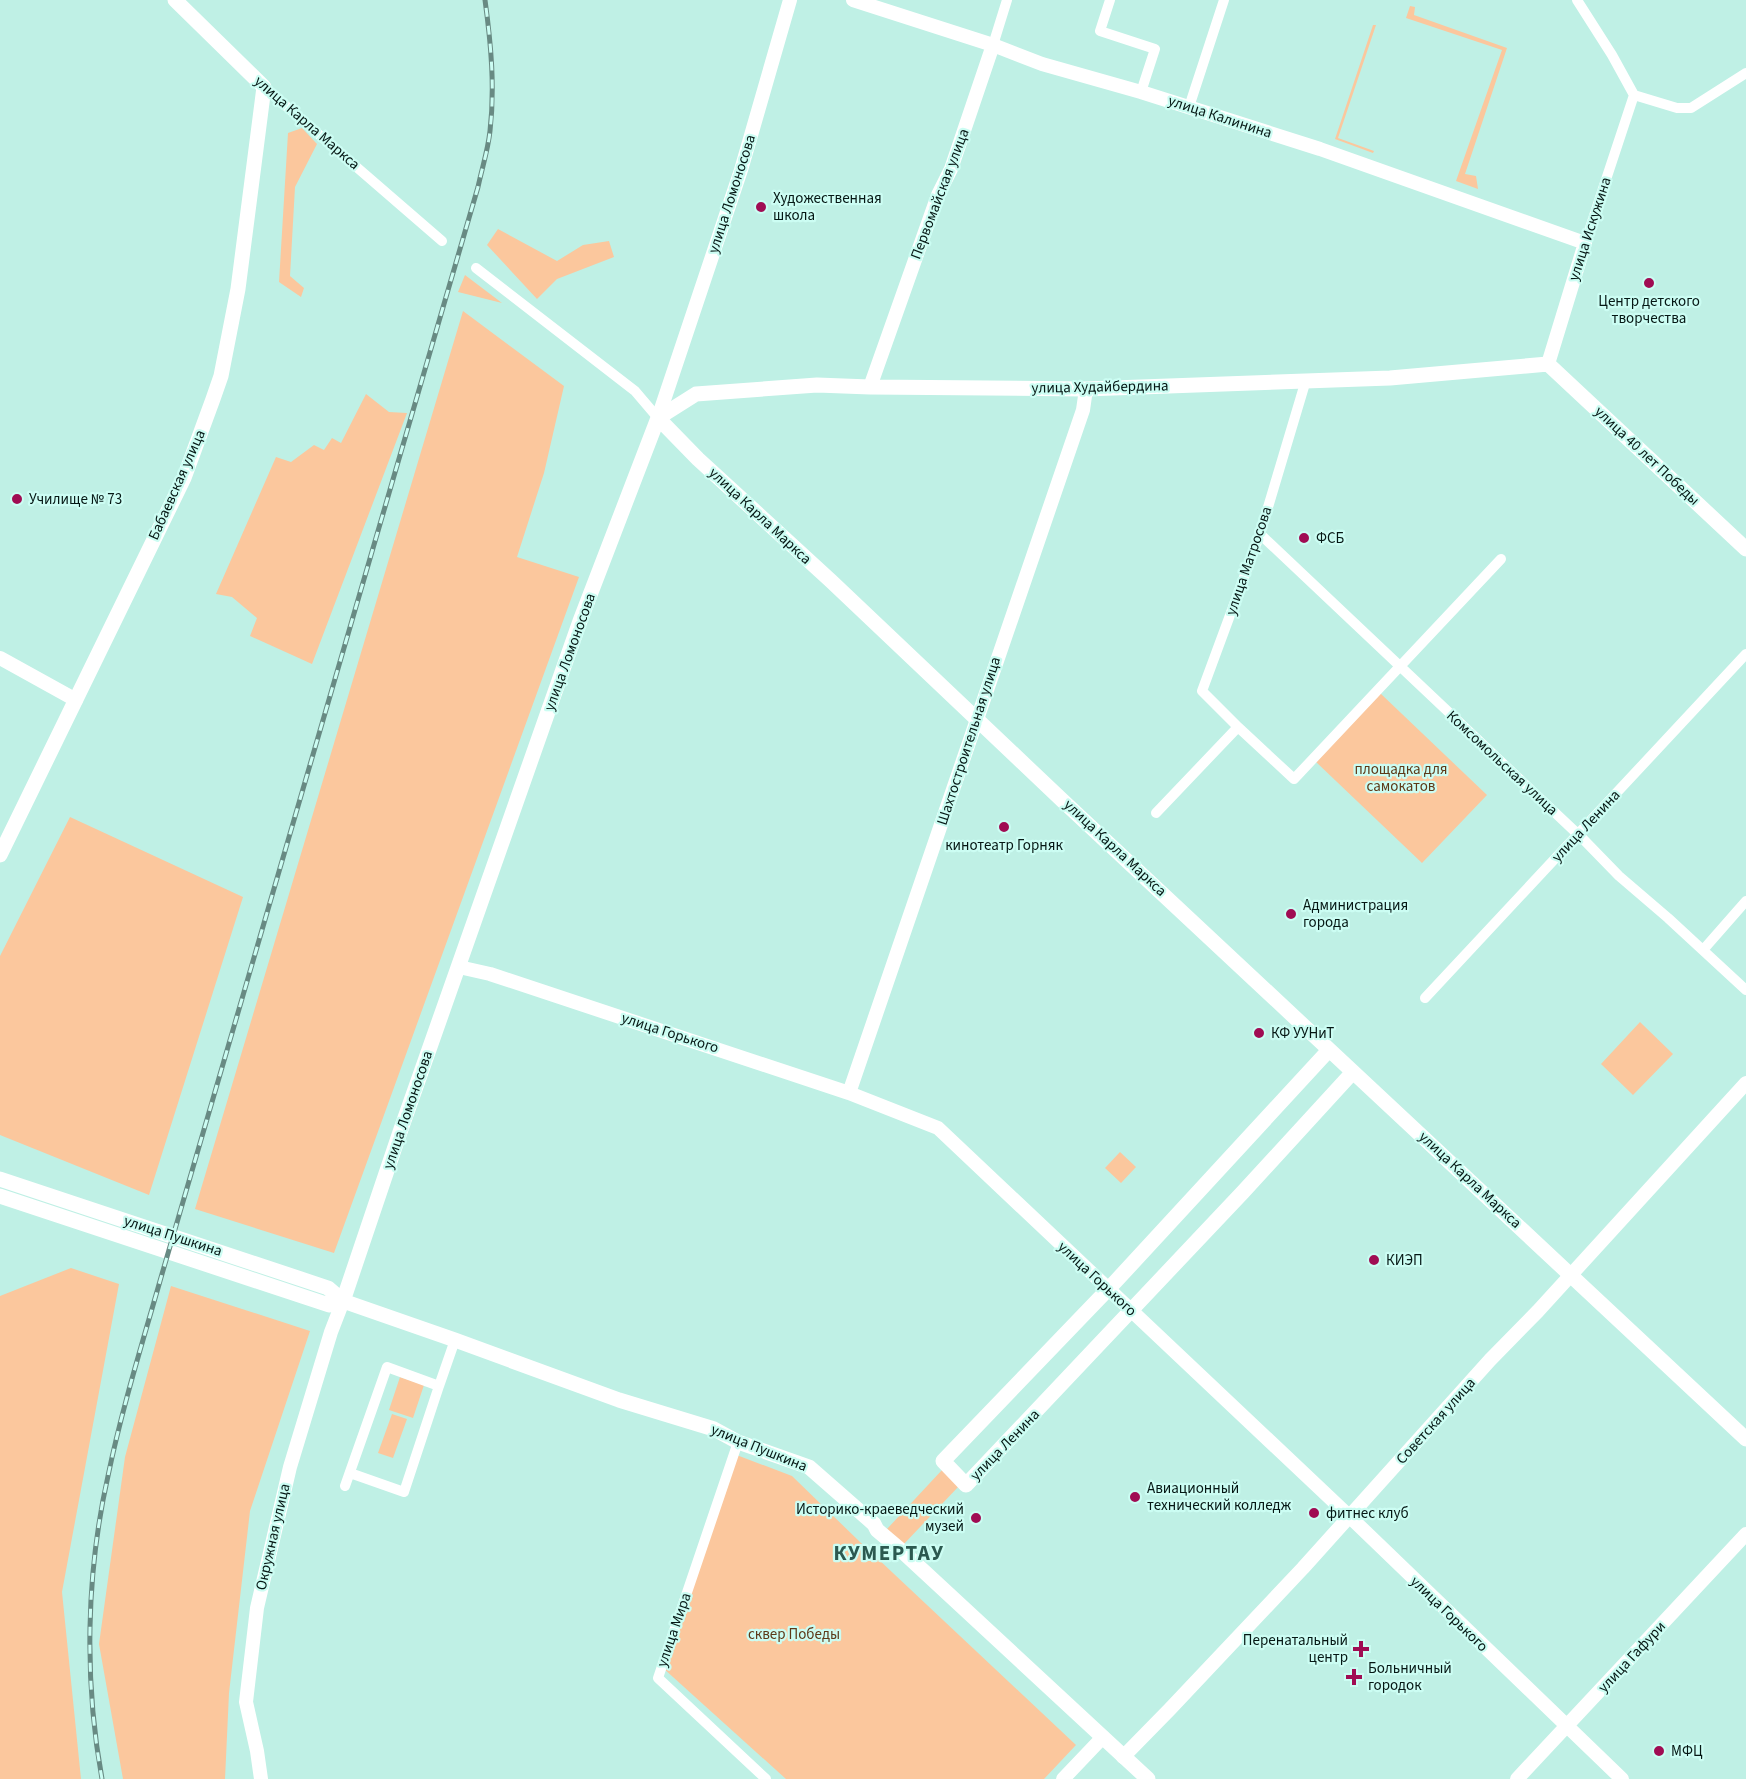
<svg xmlns="http://www.w3.org/2000/svg" width="1746" height="1779" font-family="'Source Sans 3',sans-serif">
	<style>
		.green { fill: #fbc79d }
		.lines { fill: none; stroke-linecap: round; stroke-linejoin: round }
		.minor { stroke: #fff; stroke-width: 10 }
		.tertiary { stroke: #fff; stroke-width: 14 }
		.secondary { stroke: #fff; stroke-width: 15 }
		.rail-casing { stroke: #688a83; stroke-width: 5 }
		.rail { stroke: #ccfdf3; stroke-width: 3; stroke-dasharray: 9; stroke-linecap: butt }
		.poi-dot { fill: #a00c53; stroke: #ccfdf3; stroke-width: 2 }
		.labels { text-anchor: middle; dominant-baseline: central; stroke-width: 4.5; stroke-linejoin: round; paint-order: stroke }
		.street-label { font-size: 15px; fill: #051714; stroke: #ccfdf3 }
		.poi-label { font-size: 15px; fill: #051714; stroke: #ccfdf3; text-anchor: start }
		.park-label { font-size: 15px; fill: #5d3918; stroke: #ccfdf3 }
		.district-label { font-size: 21px; font-weight: bold; letter-spacing: 1.5px; fill: #2c5950; stroke: #ccfdf3 }
	</style>
	<rect width="100%" height="100%" fill="#bff0e5"/>
	<path class="green" d="M1410,6L1415,7L1414,15L1507,48L1465,174L1476,176L1478,189L1456,181L1502,50L1406,18Z
		M1373,25H1376L1338,138L1374,151L1373,153L1335,139Z
		M302,128L317,144L295,187L290,276L304,288L301,297L279,282L288,133Z
		M498,229L557,261L583,245L609,241L614,257L557,279L537,299L487,245Z
		M465,275L502,303L458,292Z
		M463,311L564,386L544,473L517,557L579,577L334,1253L195,1209Z
		M366,394L389,412L407,413L312,664L250,636L257,618L232,597L216,594L276,457L291,462L314,445L324,450L332,438L341,443Z
		M1380,693L1487,795L1422,863L1315,761Z
		M70,817L243,897L149,1195L0,1135V956Z
		M1640,1022L1673,1054L1633,1095L1601,1064Z
		M1120,1152L1136,1167L1121,1183L1105,1168Z
		M71,1268L119,1284L62,1592L81,1779H0V1296Z
		M171,1286L310,1331L250,1511L229,1693L225,1779H123L99,1644L125,1457Z
		M400,1377L424,1385L413,1418L389,1410Z
		M392,1414L407,1419L393,1458L378,1453Z
		M734,1454L792,1476L860,1542L1076,1745L1044,1779H786L663,1668Z
		M942,1470L959,1486L903,1545L887,1529Z"/>
	<g class="lines">
		<path class="minor" d="M1110,0L1100,31L1155,49L1141,92
			M1577,0L1612,55L1634,95
			M993,45L1007,0
			M264,87L442,241
			M1634,95L1677,108H1691L1746,73
			M1189,107L1224,0
			M1585,243L1634,95
			M476,268L635,391L658,418
			M1260,534L1584,840L1619,876L1668,918L1746,990
			M1238,727L1294,779L1501,559
			M1156,813L1238,727L1202,691L1260,534L1306,380
			M1703,950L1746,901
			M1425,998L1746,654
			M738,1442L658,1678L766,1779
			M350,1473L404,1492L439,1386
			M345,1486L387,1367L439,1386L455,1340"/>
		<path class="tertiary" d="M853,0L993,45L1042,64L1141,92L1320,149L1585,243L1548,364
			M870,387L938,195L951,169L993,45
			M658,418L741,170L790,0
			M0,658L76,700
			M459,967L490,974L849,1093L938,1128L1349,1516L1622,1779
			M849,1093C928,866 1004,637 1083,410L1086,389
			M1123,1757L1170,1709L1303,1568L1490,1360L1538,1311L1746,1083
			M261,1779L257,1751L246,1702L257,1608L290,1467L331,1332L343,1301
			M1063,1779L1103,1737
			M1517,1779L1746,1534"/>
		<path class="secondary" d="M658,418L698,459L831,581L1063,801L1746,1439
			M658,418L696,394L817,385L870,387L1086,389L1390,378L1548,364L1746,549
			M0,855L184,478L213,399L221,376L238,289L264,87L175,0
			M1329,1050L1116,1281L943,1461L966,1485L1243,1192L1353,1072
			M0,1179L328,1288L343,1301L455,1340L619,1400L714,1429L738,1442L809,1467L874,1524L877,1530L903,1552L1148,1779
			M0,1196L329,1305L343,1301
			M343,1301L400,1132L580,621L658,418"/>
		<defs>
			<path id="rail" d="M102,1779C84,1680 86,1574 108,1476C122,1408 143,1341 162,1274L478,187C482,168 488,150 490,131C495,87 491,44 485,0"/>
		</defs>
		<use href="#rail" class="rail-casing"/>
		<use href="#rail" class="rail"/>
	</g>
	<g class="poi-dot">
		<circle cx="761" cy="207" r="6"/>
		<circle cx="1649" cy="283" r="6"/>
		<circle cx="17" cy="499" r="6"/>
		<circle cx="1304" cy="538" r="6"/>
		<circle cx="1004" cy="827" r="6"/>
		<circle cx="1291" cy="914" r="6"/>
		<circle cx="1259" cy="1033" r="6"/>
		<circle cx="1374" cy="1260" r="6"/>
		<circle cx="1135" cy="1497" r="6"/>
		<circle cx="1314" cy="1513" r="6"/>
		<circle cx="976" cy="1518" r="6"/>
		<path d="M1358 1640h6v6h6v6h-6v6h-6v-6h-6v-6h6z"/>
		<path d="M1351 1668h6v6h6v6h-6v6h-6v-6h-6v-6h6z"/>
		<circle cx="1659" cy="1751" r="6"/>
	</g>
	<g class="labels">
		<g class="street-label">
			<text transform="translate(1220 117) rotate(18)">улица Калинина</text>
			<text transform="translate(307 123) rotate(41)">улица Карла Маркса</text>
			<text transform="translate(732 194) rotate(-72)">улица Ломоносова</text>
			<text transform="translate(940 194) rotate(-69)">Первомайская улица</text>
			<text transform="translate(1590 229) rotate(-72)">улица Искужина</text>
			<text transform="translate(1100 387) rotate(-1)">улица Худайбердина</text>
			<text transform="translate(1647 456) rotate(43)">улица 40 лет Победы</text>
			<text transform="translate(177 485) rotate(-66)">Бабаевская улица</text>
			<text transform="translate(760 516) rotate(43)">улица Карла Маркса</text>
			<text transform="translate(1249 561) rotate(-71)">улица Матросова</text>
			<text transform="translate(570 652) rotate(-70)">улица Ломоносова</text>
			<text transform="translate(969 741) rotate(-72)">Шахтостроительная улица</text>
			<text transform="translate(1502 763) rotate(43)">Комсомольская улица</text>
			<text transform="translate(1586 826) rotate(-47)">улица Ленина</text>
			<text transform="translate(1115 848) rotate(43)">улица Карла Маркса</text>
			<text transform="translate(670 1033) rotate(18)">улица Горького</text>
			<text transform="translate(408 1110) rotate(-71)">улица Ломоносова</text>
			<text transform="translate(1470 1180) rotate(43)">улица Карла Маркса</text>
			<text transform="translate(173 1236) rotate(18)">улица Пушкина</text>
			<text transform="translate(1097 1279) rotate(43)">улица Горького</text>
			<text transform="translate(1436 1421) rotate(-48)">Советская улица</text>
			<text transform="translate(1005 1445) rotate(-46)">улица Ленина</text>
			<text transform="translate(759 1448) rotate(22)">улица Пушкина</text>
			<text transform="translate(273 1537) rotate(-77)">Окружная улица</text>
			<text transform="translate(1449 1614) rotate(44)">улица Горького</text>
			<text transform="translate(674 1630) rotate(-71)">улица Мира</text>
			<text transform="translate(1632 1657) rotate(-47)">улица Гафури</text>
		</g>
		<g class="poi-label">
			<text x="773" y="198">Художественная<tspan x="773" dy="17">школа</tspan></text>
			<text x="1649" y="301" text-anchor="middle">Центр детского<tspan x="1649" dy="17">творчества</tspan></text>
			<text x="29" y="499">Училище № 73</text>
			<text x="1316" y="538">ФСБ</text>
			<text x="1004" y="845" text-anchor="middle">кинотеатр Горняк</text>
			<text x="1303" y="905">Администрация<tspan x="1303" dy="17">города</tspan></text>
			<text x="1271" y="1033">КФ УУНиТ</text>
			<text x="1386" y="1260">КИЭП</text>
			<text x="1147" y="1488">Авиационный<tspan x="1147" dy="17">технический колледж</tspan></text>
			<text x="964" y="1509" text-anchor="end">Историко-краеведческий<tspan x="964" dy="17">музей</tspan></text>
			<text x="1326" y="1513">фитнес клуб</text>
			<text x="1348" y="1640" text-anchor="end">Перенатальный<tspan x="1348" dy="17">центр</tspan></text>
			<text x="1368" y="1668">Больничный<tspan x="1368" dy="17">городок</tspan></text>
			<text x="1671" y="1751">МФЦ</text>
		</g>
		<g class="park-label">
			<text x="1401" y="769">площадка для<tspan x="1401" dy="17">самокатов</tspan></text>
			<text x="794" y="1634">сквер Победы</text>
		</g>
		<g class="district-label">
			<text x="889" y="1553">КУМЕРТАУ</text>
		</g>
	</g>
</svg>
